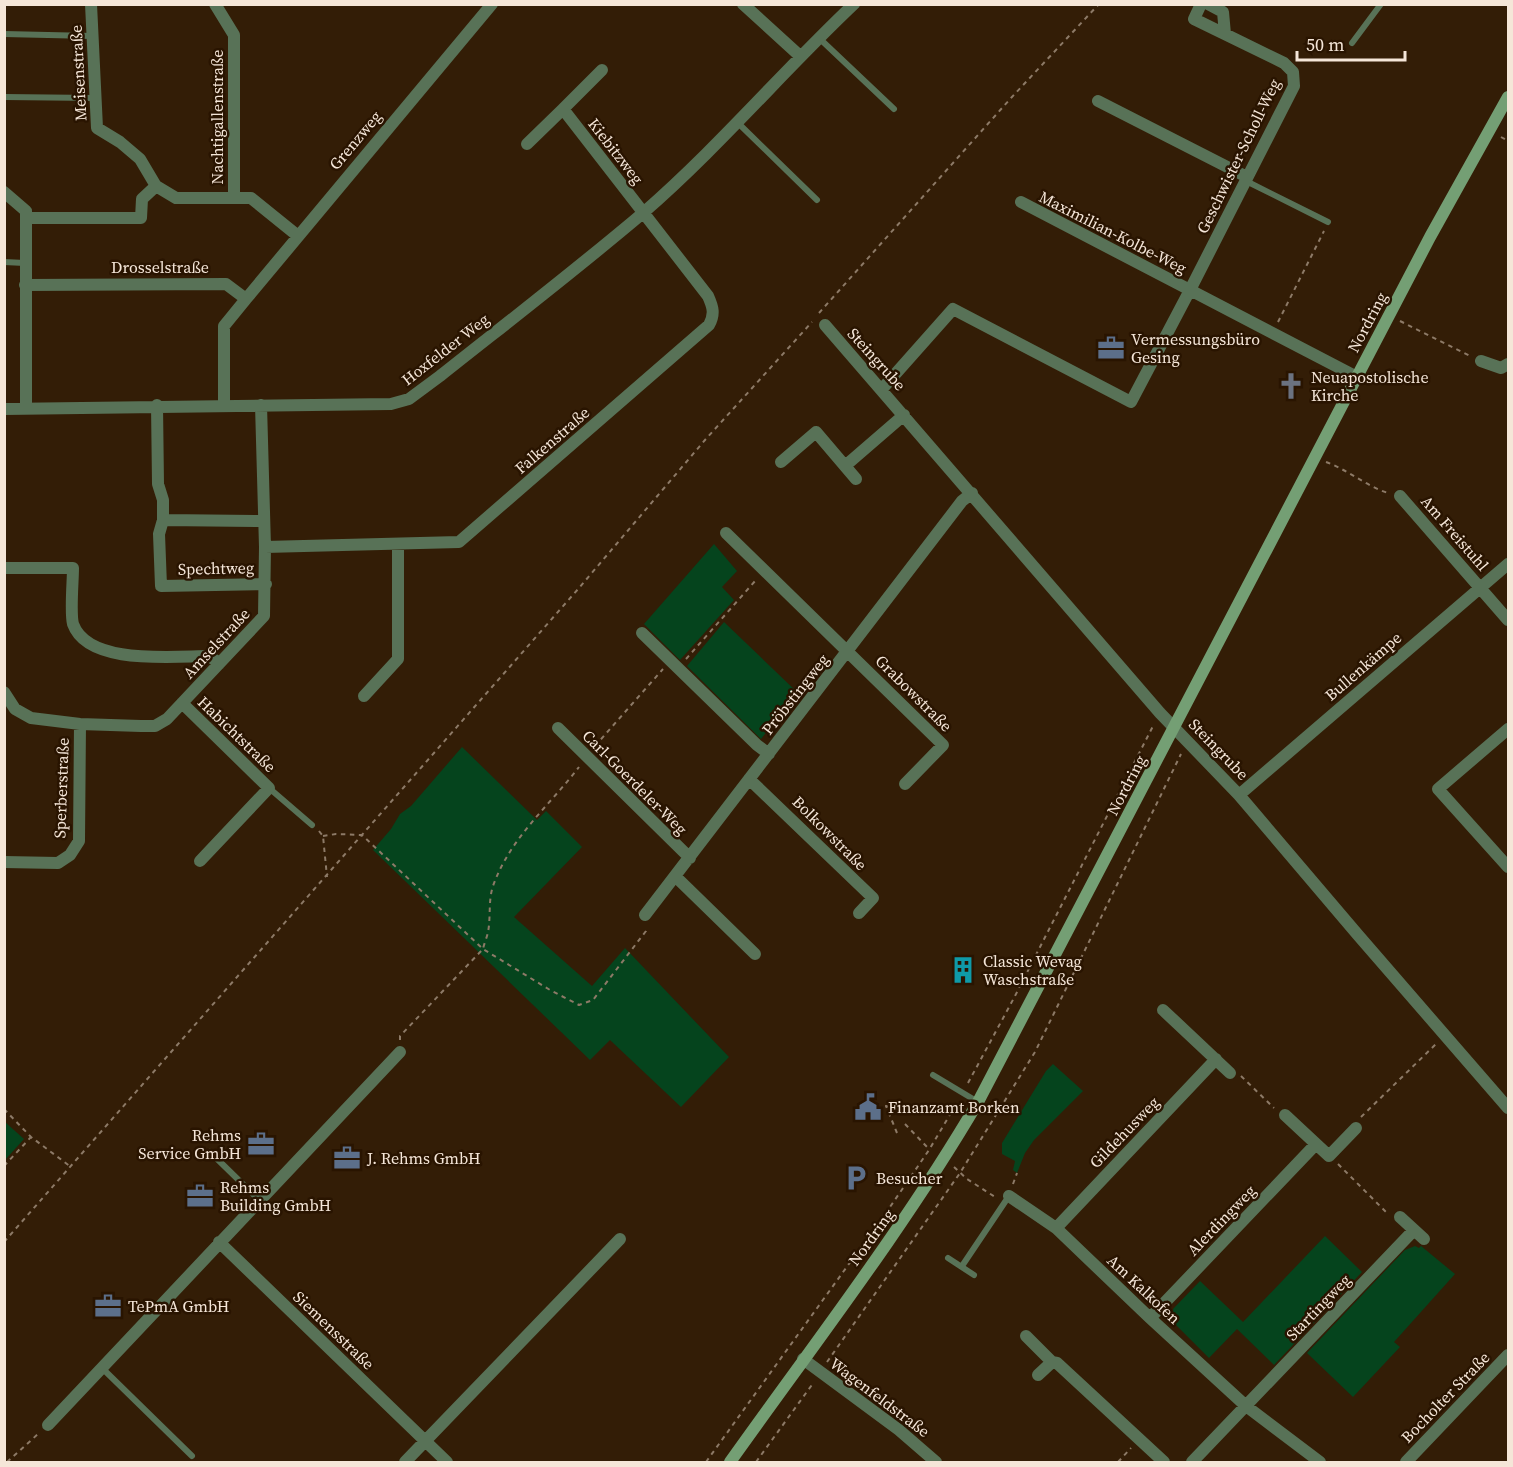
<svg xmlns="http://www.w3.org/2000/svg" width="1513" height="1467" font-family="'Source Serif 4',serif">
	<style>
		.green { fill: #05441d }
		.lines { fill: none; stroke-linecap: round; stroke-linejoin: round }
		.path { stroke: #8d7a67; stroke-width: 2; stroke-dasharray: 4.5 4.5; stroke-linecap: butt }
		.service { stroke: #587257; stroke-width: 6 }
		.minor { stroke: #587257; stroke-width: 12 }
		.tertiary { stroke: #587257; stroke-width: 12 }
		.secondary { stroke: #749f74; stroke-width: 12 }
		.labels { text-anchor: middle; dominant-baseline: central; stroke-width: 5; stroke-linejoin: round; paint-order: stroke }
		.street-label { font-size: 16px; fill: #f5e6d8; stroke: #291400 }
		.poi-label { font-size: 16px; fill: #f5e6d8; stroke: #291400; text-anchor: start }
	</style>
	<rect width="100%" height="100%" fill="#331d06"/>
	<path class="green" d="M714,544L737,571L722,587L734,600L680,660L644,624Z
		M724,622L797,692L761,739L687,666Z
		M462,747L537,820L546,811L582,847L514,917L592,986L625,948L729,1057L681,1107L610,1040L590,1060L373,850L391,829L400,814L411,806Z
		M1053,1064L1083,1091L1034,1140L1025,1153L1017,1173L1013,1170L1015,1161L1002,1154V1143L1046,1071Z
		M5,1122L24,1139L5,1160Z
		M1325,1236L1362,1272L1274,1365L1237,1329L1209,1358L1174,1323L1173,1309L1200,1281L1243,1322Z
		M1415,1246L1419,1248L1421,1246L1455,1274L1394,1342L1400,1347L1353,1397L1307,1353L1405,1250Z"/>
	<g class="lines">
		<path class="path" d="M1501,137L1508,141
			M819,313L1011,98L1099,4
			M1400,321L1470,356
			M1278,322L1324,231
			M1326,462C1348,470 1366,486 1388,493
			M686,659L756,580
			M595,746L663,669
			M319,831L323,836L327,877
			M323,836L336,834L362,835L483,949L550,990L579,1005L593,1000L646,931V927
			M400,1040V1036L483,949C484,944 487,937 488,932C491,917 488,901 493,886C510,838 549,806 579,767
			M1241,1076L1274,1108
			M968,1083L1015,996L1153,726
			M4,1109L31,1137L71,1167
			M1361,1117L1437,1043
			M905,1124L930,1150
			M897,1133L886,1106L914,1114
			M1338,1164L1387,1213
			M4,1166L31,1137
			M954,1167L967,1179L995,1197
			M1013,1184L1017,1173
			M4,1242L579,588L705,440L812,322
			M827,1362L960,1173L1035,1052L1181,754
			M7,1462L38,1434
			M706,1462L890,1207L929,1150L958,1101
			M756,1462L814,1382
			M1118,1462L1131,1448"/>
		<path class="service" d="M4,34L92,36
			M819,38L894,109
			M1352,43L1381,4
			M4,97L95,98
			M737,122L817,200
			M1246,181L1328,222
			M4,262L25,263
			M269,788L312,825
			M933,1075L978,1102
			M210,1152L259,1200
			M948,1258L974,1275
			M962,1266L1009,1196
			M102,1368L192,1456"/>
		<path class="minor" d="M91,4L97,128L120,142L140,159L156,186L176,198H251L298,236
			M215,4L234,35V198
			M743,4L800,56
			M1208,4L1223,12L1225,34
			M1098,101L1247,177
			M563,109L602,70
			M4,192L26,211V408
			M1021,202L1190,290L1294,86L1293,72L1284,63L1194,19L1201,4
			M26,218H141L142,199L156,186
			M25,285L226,284L246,299L224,326V406
			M246,299L492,4
			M825,325L1160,713L1239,795L1358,935L1508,1108
			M1481,361L1501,368L1508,364
			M882,389L953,309L1131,402L1190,290L1357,377
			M157,405L158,484L163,500V520L159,534L161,586L266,584
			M4,409L391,404L409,399L440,376C508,322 577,269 643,213C718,148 782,72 854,4
			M781,462L816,432L856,479
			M845,466L904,415
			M1400,496L1508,620
			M163,520L264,521
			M726,533L943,745L905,784
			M265,547L459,542L709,325C715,314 713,307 708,296L563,109L527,144
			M4,568H73C73,581 70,613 73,624C88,666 174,656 210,656L219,664
			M642,633L757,745L769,754
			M4,692L15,709L31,718L80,724L141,726H155L167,719L264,616L265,547L261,405
			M364,696L398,659V545
			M182,703L269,788L200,861
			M558,728L690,858
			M1508,729L1438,789L1508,867
			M749,779L873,898L859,913
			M1239,795L1508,564
			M4,862L58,863L70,855L79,841L80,724
			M676,877L755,954
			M645,915L962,501L972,493
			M1163,1010L1230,1073
			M1285,1115L1329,1156L1356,1128
			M1009,1196L1056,1228L1150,1318L1246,1406L1320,1462
			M1400,1217L1424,1239
			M1056,1228L1216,1059
			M219,1242L447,1462
			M1150,1318L1316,1144
			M1026,1336L1052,1362L1038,1375
			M803,1359L899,1430L936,1462
			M1052,1362L1057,1363L1164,1462
			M48,1425L400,1052
			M405,1462L620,1239
			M1192,1462L1414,1230"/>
		<path class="tertiary" d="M1406,1462L1508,1355"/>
		<path class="secondary" d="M730,1462C814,1344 904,1228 978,1102L1430,237L1508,97"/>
	</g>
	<defs>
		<symbol id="office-bare" viewBox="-9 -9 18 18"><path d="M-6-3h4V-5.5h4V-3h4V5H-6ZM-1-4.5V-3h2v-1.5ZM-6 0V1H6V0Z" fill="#5c6f8a" stroke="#291400" stroke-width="2.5" paint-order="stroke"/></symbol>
		<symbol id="church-bare" viewBox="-9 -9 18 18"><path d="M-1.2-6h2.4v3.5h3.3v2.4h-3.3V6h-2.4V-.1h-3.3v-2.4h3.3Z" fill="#6b7280" stroke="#291400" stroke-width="2.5" paint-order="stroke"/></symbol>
		<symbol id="building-bare" viewBox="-9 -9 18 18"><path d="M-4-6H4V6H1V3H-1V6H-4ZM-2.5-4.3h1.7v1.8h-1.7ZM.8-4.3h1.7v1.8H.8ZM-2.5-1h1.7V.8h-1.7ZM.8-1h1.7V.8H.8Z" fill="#0f9aa8" stroke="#291400" stroke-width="2.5" paint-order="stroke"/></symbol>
		<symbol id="civic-bare" viewBox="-9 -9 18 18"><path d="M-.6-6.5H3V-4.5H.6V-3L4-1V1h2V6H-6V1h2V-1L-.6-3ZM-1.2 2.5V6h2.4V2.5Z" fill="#5c6f8a" stroke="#291400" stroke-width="2.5" paint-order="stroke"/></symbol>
		<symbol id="parking-bare" viewBox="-9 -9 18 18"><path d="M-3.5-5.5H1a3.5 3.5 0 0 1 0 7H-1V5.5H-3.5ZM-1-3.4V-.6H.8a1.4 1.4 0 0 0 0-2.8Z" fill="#5c6f8a" stroke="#291400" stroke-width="2.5" paint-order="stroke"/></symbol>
	</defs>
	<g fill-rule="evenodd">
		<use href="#office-bare" x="1092" y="329" width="38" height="38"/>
		<use href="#church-bare" x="1272" y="367" width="38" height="38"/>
		<use href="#building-bare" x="944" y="951" width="38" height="38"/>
		<use href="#civic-bare" x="849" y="1088" width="38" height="38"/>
		<use href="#office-bare" x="242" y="1125" width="38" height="38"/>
		<use href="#office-bare" x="328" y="1139" width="38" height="38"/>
		<use href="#parking-bare" x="837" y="1159" width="38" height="38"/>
		<use href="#office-bare" x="181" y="1177" width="38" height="38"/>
		<use href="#office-bare" x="89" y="1287" width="38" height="38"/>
	</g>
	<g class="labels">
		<g class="street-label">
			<text transform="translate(78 73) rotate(-93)">Meisenstraße</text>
			<text transform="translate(217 117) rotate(-90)">Nachtigallenstraße</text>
			<text transform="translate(355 140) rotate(-50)">Grenzweg</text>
			<text transform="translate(616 151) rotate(52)">Kiebitzweg</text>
			<text transform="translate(1238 156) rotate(-64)">Geschwister-Scholl-Weg</text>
			<text transform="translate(1113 232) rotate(27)">Maximilian-Kolbe-Weg</text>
			<text x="160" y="267">Drosselstraße</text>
			<text transform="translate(1367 322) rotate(-62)">Nordring</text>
			<text transform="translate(445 349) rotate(-38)">Hoxfelder Weg</text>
			<text transform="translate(877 359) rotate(48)">Steingrube</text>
			<text transform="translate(552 440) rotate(-41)">Falkenstraße</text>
			<text transform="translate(1455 533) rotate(49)">Am Freistuhl</text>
			<text transform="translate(216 568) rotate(-1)">Spechtweg</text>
			<text transform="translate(216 643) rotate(-47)">Amselstraße</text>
			<text transform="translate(1363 666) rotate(-41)">Bullenkämpe</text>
			<text transform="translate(914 693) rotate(45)">Grabowstraße</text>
			<text transform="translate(795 694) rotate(-52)">Pröbstingweg</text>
			<text transform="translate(237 734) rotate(44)">Habichtstraße</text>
			<text transform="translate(1219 749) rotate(46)">Steingrube</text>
			<text transform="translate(635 782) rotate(45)">Carl-Goerdeler-Weg</text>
			<text transform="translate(1126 785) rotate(-62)">Nordring</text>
			<text transform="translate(61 788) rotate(-88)">Sperberstraße</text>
			<text transform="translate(830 833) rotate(45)">Bolkowstraße</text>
			<text transform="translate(1124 1132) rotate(-46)">Gildehusweg</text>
			<text transform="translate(1221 1220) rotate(-46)">Alerdingweg</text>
			<text transform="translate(871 1237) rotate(-54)">Nordring</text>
			<text transform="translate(1144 1289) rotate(43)">Am Kalkofen</text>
			<text transform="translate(1318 1307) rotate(-46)">Startingweg</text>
			<text transform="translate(334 1330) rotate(44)">Siemensstraße</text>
			<text transform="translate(880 1397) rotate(37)">Wagenfeldstraße</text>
			<text transform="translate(1445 1397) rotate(-46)">Bocholter Straße</text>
		</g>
		<g class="poi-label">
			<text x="1131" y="339">Vermessungsbüro<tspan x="1131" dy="18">Gesing</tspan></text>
			<text x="1311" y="377">Neuapostolische<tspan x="1311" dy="18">Kirche</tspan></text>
			<text x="983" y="961">Classic Wevag<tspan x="983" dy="18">Waschstraße</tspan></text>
			<text x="888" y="1107">Finanzamt Borken</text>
			<text x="241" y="1135" text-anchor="end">Rehms<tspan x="241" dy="18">Service GmbH</tspan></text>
			<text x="367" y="1158">J. Rehms GmbH</text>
			<text x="876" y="1178">Besucher</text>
			<text x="220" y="1187">Rehms<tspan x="220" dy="18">Building GmbH</tspan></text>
			<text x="128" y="1306">TePmA GmbH</text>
		</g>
	</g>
	<rect width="1513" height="1467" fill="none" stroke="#f5e6d8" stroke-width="12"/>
	<path d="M1297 51v9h108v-9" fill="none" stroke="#f5e6d8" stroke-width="3"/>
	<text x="1306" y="51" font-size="18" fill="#f5e6d8" stroke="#291400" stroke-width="4.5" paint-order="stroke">50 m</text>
</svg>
